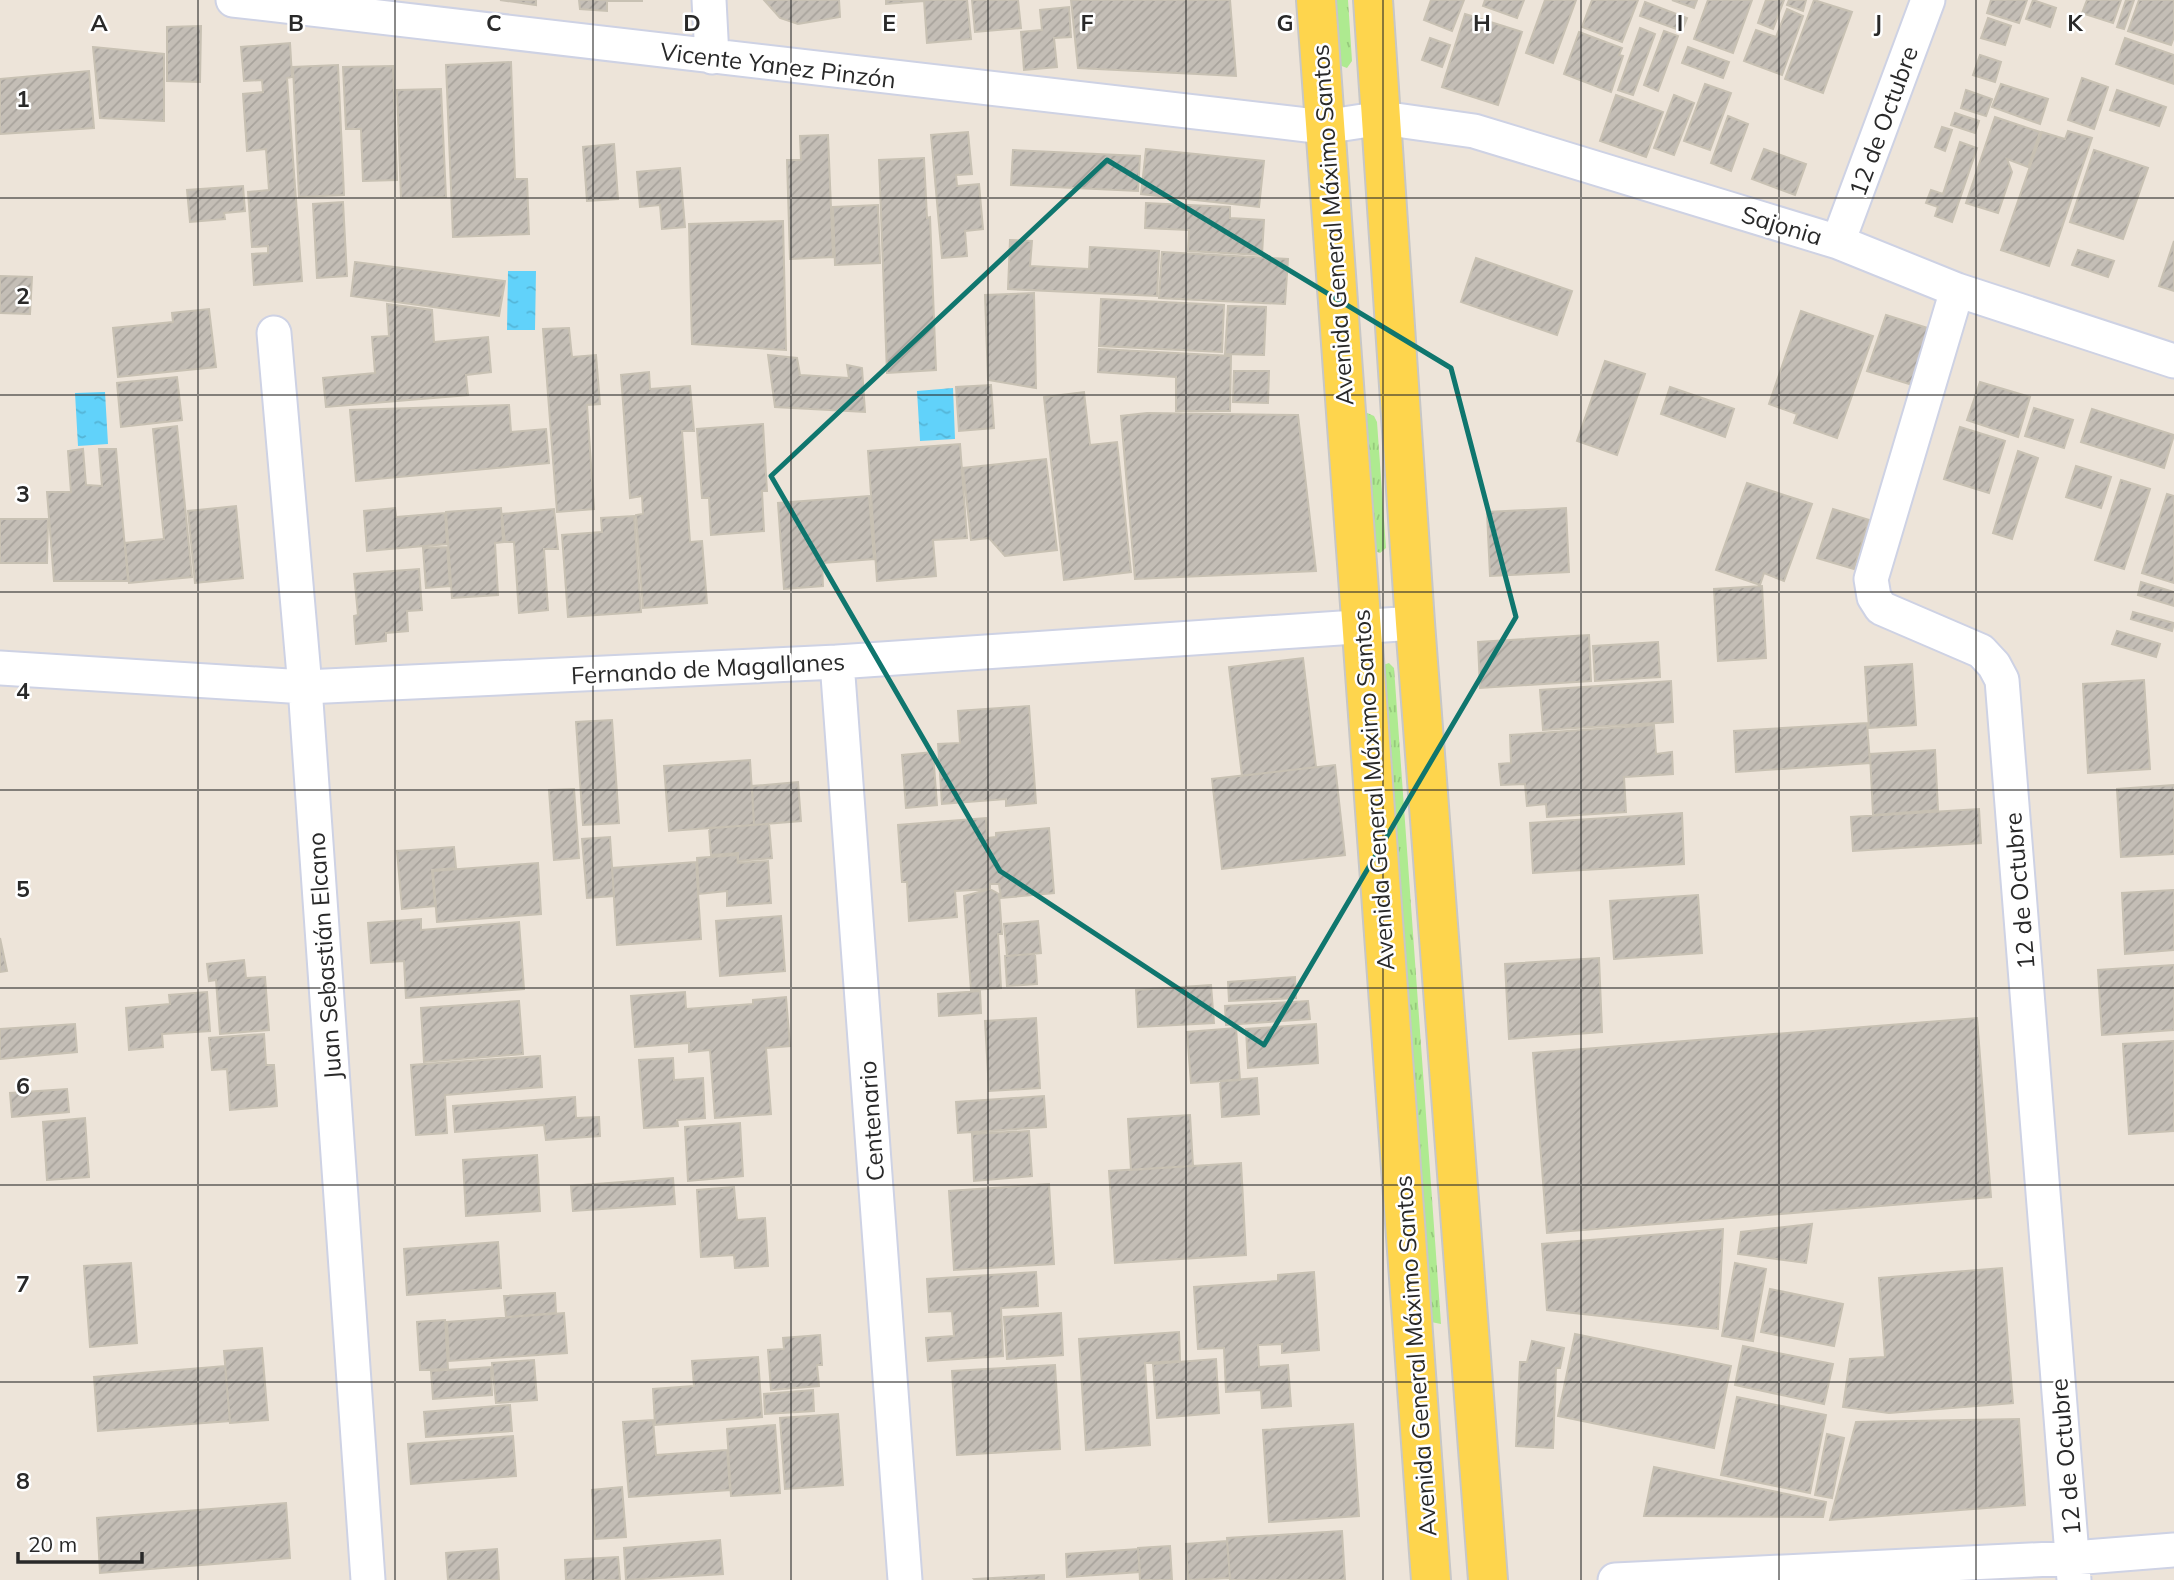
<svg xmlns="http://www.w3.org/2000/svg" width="2174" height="1580" font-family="Mulish,sans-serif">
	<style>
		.grass { fill: url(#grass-tufts) }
		.water { fill: url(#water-ripples) }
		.building { fill: url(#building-hatch); stroke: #c8c1b3; stroke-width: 2 }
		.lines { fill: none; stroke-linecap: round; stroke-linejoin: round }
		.minor-casing { stroke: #ced2e4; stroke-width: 37 }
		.primary-casing { stroke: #c7c7c7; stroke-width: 42 }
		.minor { stroke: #fff; stroke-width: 33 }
		.primary { stroke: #fed54d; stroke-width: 38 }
		.marked { fill: none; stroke: #0f766e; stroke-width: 5; stroke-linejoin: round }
		.grid { fill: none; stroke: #292929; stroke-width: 2; stroke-opacity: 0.55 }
		.labels { text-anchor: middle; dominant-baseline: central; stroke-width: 5; stroke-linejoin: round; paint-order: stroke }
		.street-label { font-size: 24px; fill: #292929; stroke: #fff }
		.grid-label { font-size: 23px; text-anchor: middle; font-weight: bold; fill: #292929; stroke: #fff; stroke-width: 5; stroke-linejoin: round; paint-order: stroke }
	</style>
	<defs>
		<pattern id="grass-tufts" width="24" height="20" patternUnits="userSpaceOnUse" patternTransform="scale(1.75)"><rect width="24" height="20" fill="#aeea90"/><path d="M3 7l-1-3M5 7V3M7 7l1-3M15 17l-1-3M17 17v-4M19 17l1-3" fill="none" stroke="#96c97c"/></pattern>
		<pattern id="water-ripples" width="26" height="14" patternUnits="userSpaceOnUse" patternTransform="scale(1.75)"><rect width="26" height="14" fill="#61d2fa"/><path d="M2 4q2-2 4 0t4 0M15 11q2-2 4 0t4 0" fill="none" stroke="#54b4d6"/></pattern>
		<pattern id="building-hatch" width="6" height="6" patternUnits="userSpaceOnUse" patternTransform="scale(1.75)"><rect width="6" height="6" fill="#c4beb6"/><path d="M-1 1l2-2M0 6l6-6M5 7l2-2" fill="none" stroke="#a8a39c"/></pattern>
	</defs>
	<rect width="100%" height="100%" fill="#ede4d9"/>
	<path class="grass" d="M1333,0H1348L1352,61L1347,68L1339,65Z
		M1365,412L1374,416L1377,422L1386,548L1380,553L1375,551L1363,413Z
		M1389,663L1394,668L1441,1324L1431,1322L1383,665Z"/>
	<path class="water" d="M508,271H536L535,330H507Z
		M953,388L955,439L920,441L917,391Z
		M105,392L108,444L78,446L75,393Z"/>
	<path class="building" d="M500,0H536V5Z
		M579,0H642V1H607V11L580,9Z
		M764,0H839L840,17L798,24L780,18Z
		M886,0H923V1L886,4Z
		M924,0H967L971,39L927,43Z
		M972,0H1018L1021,28L975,32Z
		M1071,0H1230L1236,76L1078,68Z
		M1431,0H1464L1452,31L1424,20Z
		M1485,0H1524L1517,18L1483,6Z
		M1545,0H1576L1553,63L1526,53Z
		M1592,0H1638L1622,42L1582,27Z
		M1672,0H1697L1694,8Z
		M1708,0H1752L1733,53L1694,39Z
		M1766,0H1784L1773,29L1758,23Z
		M1789,0H1806L1803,11L1787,5Z
		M1814,0L1852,12L1823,93L1785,79Z
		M1991,0H2027L2019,23L1987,13Z
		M2033,0L2056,8L2050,27L2026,19Z
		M2087,0H2121L2113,23L2082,13Z
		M2126,0H2134L2124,29L2117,27Z
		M2139,0H2174V37L2171,45L2128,31Z
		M1645,2L1687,18L1682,31L1640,16Z
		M1069,7L1071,37L1054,38L1057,67L1024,70L1021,32L1042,30L1040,10Z
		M1787,9L1803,16L1782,75L1744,61L1756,30L1776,37Z
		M1465,14L1522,32L1498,105L1442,87Z
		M1988,18L2011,26L2005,45L1981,38Z
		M201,26L200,82L167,81V27Z
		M1640,28L1655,34L1633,95L1618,90Z
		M1664,31L1678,36L1658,91L1644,85Z
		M1579,32L1622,48L1619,55L1623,56L1611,92L1564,74Z
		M1430,38L1450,45L1442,67L1422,60Z
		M2125,38L2174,55V84L2116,64Z
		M290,43L292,77L287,78L302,281L254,285L252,254L268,253V246L252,247L248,192L269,190L266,149L247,151L243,94L263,92L262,80L244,81L241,47Z
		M93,47L164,54V121L100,118Z
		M1688,47L1729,62L1723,78L1682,63Z
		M1980,55L2001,62L1995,82L1973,75Z
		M511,62L515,179H527L529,234L453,237L446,65Z
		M338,65L344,195L299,197L293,67Z
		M393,66L397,180L363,181L361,129H346L343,67Z
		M89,71L94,128L0,134V79Z
		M2082,78L2108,87L2094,129L2068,120Z
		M1705,84L1731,93L1710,150L1684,141Z
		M2001,84L2048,99L2040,124L1992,107Z
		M441,89L446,197L401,198L397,90Z
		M1966,90L1992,99L1986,116L1961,108Z
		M2117,90L2166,107L2159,126L2110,110Z
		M1616,95L1663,112L1646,157L1600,141Z
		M1674,95L1694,103L1674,155L1654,148Z
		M1955,113L1979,121L1975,133L1951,125Z
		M1728,116L1748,124L1731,171L1711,163Z
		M1995,117L2040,132L2028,167L2007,159L2012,172L1998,213L1966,203Z
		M1942,127L1952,130L1945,151L1935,147Z
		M2068,131L2092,138L2049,266L2001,250L2042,132L2065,139Z
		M968,132L972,174L956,175L957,186L979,184L983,229L965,231L967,256L942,258L931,135Z
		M828,135L833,257L790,259L787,160H801L800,136Z
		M1960,142L1977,148L1952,222L1935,216L1938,207L1926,203L1931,190L1943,194Z
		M614,144L618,199L587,201L583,147Z
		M1146,149L1264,161L1259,207L1141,194Z
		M1764,149L1806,164L1795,195L1752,179Z
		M1013,150L1140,156L1138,191L1011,185Z
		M2094,150L2148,168L2123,239L2070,222Z
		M924,158L927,218L930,217L936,370L887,373L879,160Z
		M680,168L685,227L662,229L660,205L640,207L637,172Z
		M243,186L245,211L224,213L225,219L190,222L187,190Z
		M343,202L347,276L317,278L313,204Z
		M1146,203L1230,207V218L1264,220L1262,255L1188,251L1189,230L1145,228Z
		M878,205L880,263L835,265L833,207Z
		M783,221L786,350L692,344L689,224Z
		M1010,240L1032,241L1030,266L1089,269L1090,247L1159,251L1157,296L1008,289Z
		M2174,241V291L2159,286Z
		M2078,250L2114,261L2108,277L2072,265Z
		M1162,252L1288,259L1285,304L1159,298Z
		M1476,258L1572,291L1557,335L1461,302Z
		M355,262L505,281L499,316L351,296Z
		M0,276L32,277L30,314L0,313Z
		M1034,293L1036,388L988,380L985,295Z
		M1101,299L1224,305L1222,352L1099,346Z
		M387,304L432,310L434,342L488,337L491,372L466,375L468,395L326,407L323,378L375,373L372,337L389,336Z
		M1228,306L1266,307L1264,355L1225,354Z
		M209,309L216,367L118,377L113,328L173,322L172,313Z
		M1801,311L1873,336L1837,438L1794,423L1797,414L1769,404Z
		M1886,315L1937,331L1919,387L1867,371Z
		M569,328L572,357L596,355L600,404L587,405L594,509L557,512L543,329Z
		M1099,349L1231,356L1230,411H1176V377L1098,372Z
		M768,355L797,358L800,375L849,378L847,365L862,368L865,412L775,407Z
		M1605,361L1645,374L1617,455L1577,441Z
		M1234,371H1269L1268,403L1233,402Z
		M649,372L650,389L690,386L694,431H682L690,542L702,541L707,603L643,608L636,515L643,514L642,496L630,498L621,375Z
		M177,377L182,420L121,427L117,383Z
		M1980,382L2030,397L2018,437L1967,420Z
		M991,385L994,428L959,431L956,387Z
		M1670,387L1734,409L1725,437L1661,414Z
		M1084,392L1090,445L1117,442L1131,572L1064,580L1044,397Z
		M509,405L511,432L546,429L549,463L356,481L350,410Z
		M2034,408L2073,420L2064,448L2025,436Z
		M2092,409L2174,435L2164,468L2081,442Z
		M1147,413L1298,415L1316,571L1135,579L1121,416Z
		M763,424L767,491H762L764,531L711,535L709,498H702L697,429Z
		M177,426L192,577L129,583L125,543L164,539L153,429Z
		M1960,427L2005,441L1989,493L1944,479Z
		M960,444L967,538L933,540L936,576L877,581L868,451Z
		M83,449L86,485L102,486L99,449H116L128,581H54L47,492H71L68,451Z
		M2018,451L2038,458L2012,539L1993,533Z
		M1046,459L1057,550L1005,556L989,538L971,540L963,468Z
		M2076,466L2111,477L2101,508L2066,497Z
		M2121,480L2150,489L2124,569L2095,560Z
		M1747,483L1812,504L1784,581L1764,573L1760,585L1716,570Z
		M2167,494L2174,496V583L2142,573Z
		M869,496L874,559L822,563L823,586L784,589L778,503Z
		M236,506L243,578L195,583L188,511Z
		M395,508L396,517L445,513L447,544L367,551L364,511Z
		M501,508L503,542L495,543L498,595L452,598L446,512Z
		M1566,508L1569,572L1490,576L1487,512Z
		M554,509L558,549H544L548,610L519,613L514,542H505L502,514Z
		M1833,509L1869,520L1854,569L1817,558Z
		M634,516L641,612L568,617L562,535L602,532L601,518Z
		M0,519H48L47,563H0Z
		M447,547L450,586L426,588L423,548Z
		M419,569L422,610L407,611L408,631L386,633V641L356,644L354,616L358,615L354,574Z
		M2141,582L2174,592V606L2138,595Z
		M1762,586L1766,658L1718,661L1714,589Z
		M2133,612L2174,623L2172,631L2131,619Z
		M2117,631L2160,644L2156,657L2112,644Z
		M1589,635L1591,681L1480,688L1478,642Z
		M1658,642L1660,677L1595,681L1593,646Z
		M1303,658L1316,767L1242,776L1229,667Z
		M1912,664L1916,725L1869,728L1865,667Z
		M2144,680L2150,769L2088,773L2083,684Z
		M1671,681L1673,722L1543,730L1540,690Z
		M1029,706L1036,803L1006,806V799L942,804L938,744L960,743L958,711Z
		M612,720L619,823L583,825L576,722Z
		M1867,723L1870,763L1736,772L1734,731Z
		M1654,725L1656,754L1672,752L1673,774L1624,777L1626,812L1547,817L1546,804L1527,806L1525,784L1501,785L1499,764L1511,763L1510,735Z
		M1935,750L1938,810L1873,815L1870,754Z
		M933,752L937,805L906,808L902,755Z
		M750,760L754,825L669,831L664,766Z
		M1335,765L1345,855L1222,869L1212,779Z
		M798,782L801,821L754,825L752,786Z
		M2174,785V854L2121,857L2117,789Z
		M574,789L579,858L554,860L549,790Z
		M1979,809L1981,843L1853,851L1851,817Z
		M1682,813L1684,864L1533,873L1530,823Z
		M986,818L987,838L996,837V833L1049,828L1054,893L1001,898L999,884H990V889L955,891L957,917L909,921L907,882H902L898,825Z
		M769,824L772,858L738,861V853L711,855L709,828Z
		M610,837L614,896L587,898L582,839Z
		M454,847L456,868L432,870L435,906L402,909L397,851Z
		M737,855L738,863L768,861L771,903L727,906V891L699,894L697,858Z
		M696,862L701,939L617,945L612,868Z
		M538,863L541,914L437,922L433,871Z
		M990,889L999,894L1002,934H998L1001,988L971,990L964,896Z
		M2174,890V950L2125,954L2122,893Z
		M1698,895L1702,953L1614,959L1610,901Z
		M781,916L785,971L720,976L716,921Z
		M421,919V930L519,922L524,989L406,998L404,961L371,963L368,923Z
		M1038,921L1041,953L1007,956L1004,924Z
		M0,938L7,971L0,972Z
		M1035,954L1037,984L1007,986L1005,956Z
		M1599,958L1602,1032L1509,1039L1505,964Z
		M244,960L246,978L265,977L269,1030L220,1034L216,980L209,981L207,964Z
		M2174,965V1030L2102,1035L2098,970Z
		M1295,977L1296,998L1229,1001L1228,982Z
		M1211,985L1214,1023L1138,1027L1136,990Z
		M980,991L981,1013L939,1016L938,994Z
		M207,992L210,1031L162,1034L163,1047L129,1050L126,1008L170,1004L169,995Z
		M685,992L686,1009L753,1004V1000L786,997L790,1046L766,1048L771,1114L715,1118L710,1050L689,1052V1043L635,1047L631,996Z
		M519,1001L523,1054L424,1062L421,1008Z
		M1308,1001L1310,1019L1226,1025L1225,1006Z
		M1036,1018L1040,1088L989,1091L985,1021Z
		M1977,1018L1991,1197L1547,1233L1533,1053Z
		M75,1024L77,1052L0,1059V1029Z
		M1316,1024L1318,1063L1248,1068L1246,1029Z
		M1236,1028L1240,1080L1191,1083L1187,1032Z
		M264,1034L266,1065H274L277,1106L230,1110L227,1069L212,1070L209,1038Z
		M2174,1041V1131L2129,1134L2123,1044Z
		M540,1056L542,1087L445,1095L447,1133L416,1135L411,1065Z
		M673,1058L674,1080L703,1078L705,1118L677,1120L678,1126L644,1128L639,1060Z
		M1257,1078L1259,1114L1222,1117L1220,1081Z
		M67,1089L69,1112L12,1117L10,1093Z
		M1044,1096L1046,1127L958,1133L956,1102Z
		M575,1097L576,1118L599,1117L600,1136L546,1140L544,1125L455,1132L453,1106Z
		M1190,1115L1193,1166L1131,1170L1128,1119Z
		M85,1118L89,1177L47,1180L43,1122Z
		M740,1123L743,1176L688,1181L685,1127Z
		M1029,1131L1032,1176L974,1181L972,1134Z
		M537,1155L540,1211L466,1216L463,1160Z
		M1241,1163L1246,1255L1115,1263L1109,1171Z
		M673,1178L675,1204L573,1211L571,1186Z
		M1049,1184L1054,1264L954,1270L949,1191Z
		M734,1187L737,1220L765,1218L768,1266L735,1268L734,1255L701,1257L697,1190Z
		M1812,1224L1806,1263L1738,1254L1741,1232Z
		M1723,1229L1718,1329L1547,1310L1542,1244Z
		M498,1242L501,1288L407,1295L404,1249Z
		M131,1263L137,1343L90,1347L84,1266Z
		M1735,1263L1766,1269L1753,1341L1722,1336Z
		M2002,1268L2013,1403L1889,1413L1843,1407L1850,1359L1885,1357L1879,1278Z
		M1036,1272L1038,1306L1001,1308L1003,1356L928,1361L926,1338L954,1336L952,1311L929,1312L927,1279Z
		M1314,1272L1319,1350L1282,1353V1344L1258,1345L1259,1367L1288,1365L1291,1406L1262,1408L1261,1390L1226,1392L1224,1348L1198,1349L1194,1287L1278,1281V1275Z
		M1770,1289L1843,1304L1834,1346L1761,1332Z
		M555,1293L556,1313L506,1317L504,1296Z
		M564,1313L567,1353L449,1361L447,1322Z
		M1061,1313L1063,1355L1007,1359L1004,1317Z
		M445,1320L448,1369L420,1370L417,1322Z
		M1179,1332L1180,1361L1145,1363L1150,1445L1086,1450L1079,1339Z
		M1575,1334L1731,1366L1714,1448L1558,1416Z
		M820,1335L822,1365H817L819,1386L771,1390L768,1350L784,1349L783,1338Z
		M1532,1341L1564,1348L1560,1368H1556L1553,1448L1516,1446L1520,1362H1527Z
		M1743,1346L1833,1364L1824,1404L1735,1385Z
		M262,1348L268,1420L230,1423L224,1351Z
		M758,1357L762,1417L655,1425L653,1389L694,1386L692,1361Z
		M1216,1359L1219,1413L1157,1418L1153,1364Z
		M534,1360L537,1400L496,1403L492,1363Z
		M1055,1365L1060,1449L957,1455L952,1371Z
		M225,1366L230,1421L98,1431L94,1377Z
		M491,1367L492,1395L433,1399L431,1371Z
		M813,1390L814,1411L765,1414L764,1394Z
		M1737,1397L1826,1415L1810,1493L1721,1475Z
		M510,1405L512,1431L426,1437L424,1412Z
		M838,1414L843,1485L785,1489L780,1418Z
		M2019,1419L2025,1505L1830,1520L1856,1422Z
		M653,1420L656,1455L727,1450L730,1490L629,1497L623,1422Z
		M1353,1424L1359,1516L1269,1522L1263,1430Z
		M775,1425L780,1493L731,1496L727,1429Z
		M1827,1434L1844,1438L1832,1498L1815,1495Z
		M513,1436L516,1476L411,1484L408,1444Z
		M1654,1467L1826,1502L1823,1517L1644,1516Z
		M622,1487L626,1537L595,1539L592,1490Z
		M286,1503L290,1558L100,1573L97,1518Z
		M1342,1531L1345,1580H1230L1227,1538Z
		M720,1540L723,1574L626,1580L624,1548Z
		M1227,1541L1230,1578L1188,1580L1186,1544Z
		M1170,1546L1172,1580H1140L1138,1548Z
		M497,1549L499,1580H448L446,1553Z
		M1138,1549L1140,1572L1067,1577L1066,1554Z
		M618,1557L620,1580H566L565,1560Z
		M1044,1575V1580H975L974,1579Z"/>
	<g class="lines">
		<defs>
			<path id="minor" d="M233,0L1324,127L1382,118L1474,131L1838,242L1957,290L2174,361
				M709,0L712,57
				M1838,242L1928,0
				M1957,290L1871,579L1874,597L1881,608L1981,651L1994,665L2002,680L2074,1580
				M274,333L305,687L368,1580
				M837,662L905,1580
				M0,668L305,687L837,662L1415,623
				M1615,1580L2073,1558L2174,1550"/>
			<path id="primary" d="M1316,0L1431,1580
				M1373,0L1415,623L1488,1580"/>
		</defs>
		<use href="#minor" class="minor-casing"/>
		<use href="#primary" class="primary-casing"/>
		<use href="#minor" class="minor"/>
		<use href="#primary" class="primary"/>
	</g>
	<path class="marked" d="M1107,160L1451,368L1516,617L1264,1045L1000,871L771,476Z"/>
	<path class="grid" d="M198,0V1580M395,0V1580M593,0V1580M791,0V1580M988,0V1580M1186,0V1580M1383,0V1580M1581,0V1580M1779,0V1580M1976,0V1580M0,198H2174M0,395H2174M0,592H2174M0,790H2174M0,988H2174M0,1185H2174M0,1382H2174"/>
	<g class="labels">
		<g class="street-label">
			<text transform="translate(778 65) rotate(7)">Vicente Yanez Pinzón</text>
			<text transform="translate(1883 121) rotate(-70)">12 de Octubre</text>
			<text transform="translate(1332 225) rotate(-94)">Avenida General Máximo Santos</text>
			<text transform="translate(1782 225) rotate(17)">Sajonia</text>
			<text transform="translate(708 668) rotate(-3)">Fernando de Magallanes</text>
			<text transform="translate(1373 790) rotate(-94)">Avenida General Máximo Santos</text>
			<text transform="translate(2019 891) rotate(-95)">12 de Octubre</text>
			<text transform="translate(324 956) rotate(-94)">Juan Sebastián Elcano</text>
			<text transform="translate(871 1121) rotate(-94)">Centenario</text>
			<text transform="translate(1415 1356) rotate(-94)">Avenida General Máximo Santos</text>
			<text transform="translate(2065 1457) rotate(-95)">12 de Octubre</text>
		</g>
	</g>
	<g class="grid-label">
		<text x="99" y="31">A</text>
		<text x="296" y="31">B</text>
		<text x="494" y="31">C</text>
		<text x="692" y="31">D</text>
		<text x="889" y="31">E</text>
		<text x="1087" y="31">F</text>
		<text x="1285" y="31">G</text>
		<text x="1482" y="31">H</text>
		<text x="1680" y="31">I</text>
		<text x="1878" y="31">J</text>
		<text x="2075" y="31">K</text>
		<text x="23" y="107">1</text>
		<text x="23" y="304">2</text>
		<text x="23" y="502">3</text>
		<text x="23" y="699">4</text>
		<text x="23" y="897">5</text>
		<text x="23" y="1094">6</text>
		<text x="23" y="1292">7</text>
		<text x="23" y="1489">8</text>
	</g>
	<path d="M18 1552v10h124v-10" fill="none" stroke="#292929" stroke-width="3.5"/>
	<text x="28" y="1552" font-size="21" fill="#292929" stroke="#ffffff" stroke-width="5" paint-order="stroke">20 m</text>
</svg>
